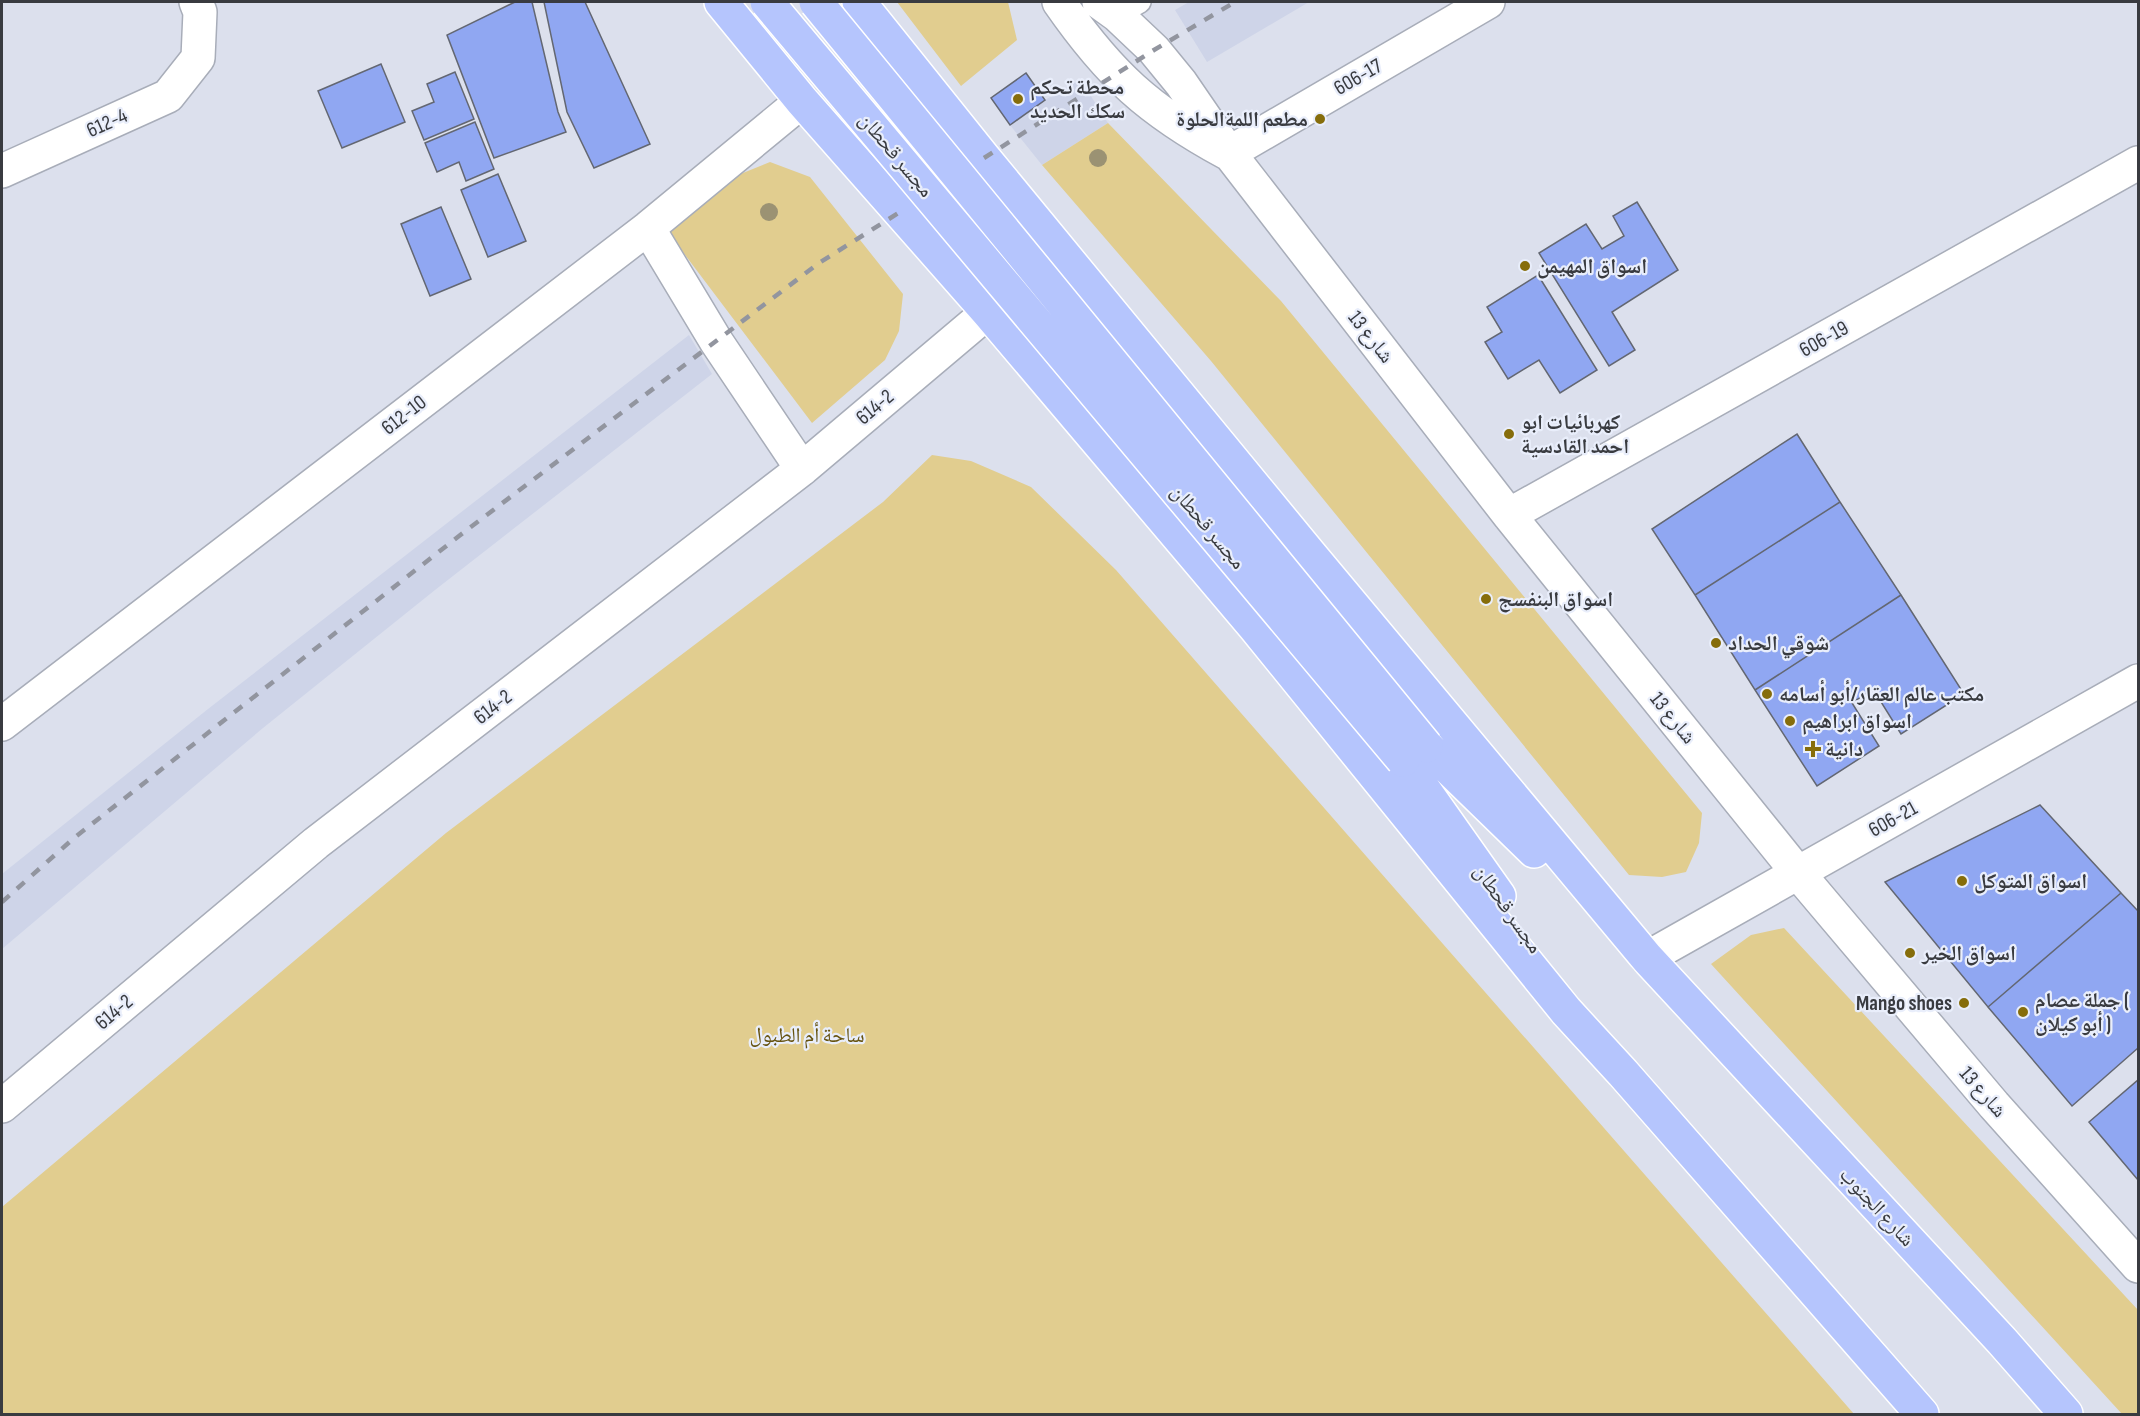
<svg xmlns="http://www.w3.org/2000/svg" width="2140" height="1416" font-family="'Sofia Sans Condensed','Noto Naskh Arabic',sans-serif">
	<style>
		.built { fill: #ced4e8 }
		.green { fill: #e1cd8f }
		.building { fill: #90a7f2; stroke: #636772; stroke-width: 1.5 }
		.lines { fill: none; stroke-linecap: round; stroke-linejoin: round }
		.lane-casing { stroke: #a8adb9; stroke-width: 24 }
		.street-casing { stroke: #a8adb9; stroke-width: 36 }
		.primary-casing { stroke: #fff; stroke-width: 36 }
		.lane { stroke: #fff; stroke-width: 21 }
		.street { stroke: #fff; stroke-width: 33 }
		.primary { stroke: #b5c5fd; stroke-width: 33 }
		.rail { stroke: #92959f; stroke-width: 4.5; stroke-dasharray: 10 10; stroke-linecap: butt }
		.primary-bridge-casing { stroke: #fff; stroke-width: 36; stroke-linecap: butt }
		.primary-bridge { stroke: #b5c5fd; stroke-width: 33 }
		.tree { fill: #9b9273 }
		.poi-dot { fill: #866d0b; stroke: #e9eefb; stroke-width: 2 }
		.labels { text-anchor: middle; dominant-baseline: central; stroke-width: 4.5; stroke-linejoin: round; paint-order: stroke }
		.street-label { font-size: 21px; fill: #393b40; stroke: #e9eefb }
		.poi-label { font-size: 21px; font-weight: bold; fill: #393b40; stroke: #e9eefb; text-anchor: start }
		.park-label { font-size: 21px; fill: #665310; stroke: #e9eefb }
	</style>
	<rect width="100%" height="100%" fill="#dce0ed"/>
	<path class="built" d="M1189,2H1309L1207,62L1175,10Z
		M1080,79L1108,123L1042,165L1010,125L1045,100Z
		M689,335L712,374L435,590L263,728L2,949V874L208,709Z"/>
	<path class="green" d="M897,2H1008L1017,40L961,86Z
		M1108,123L1281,301L1702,813L1699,843L1686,872L1662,877L1629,875L1211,361L1042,165Z
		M770,162L810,177L903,294L899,331L885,360L812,423L667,231L728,179Z
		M932,455L971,461L1031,487L1116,570L1854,1414H2V1207L446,833L883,502Z
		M1784,928L2138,1310V1414H2122L1711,964L1751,935Z"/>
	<path class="building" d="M515,2H532L558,112L566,132L494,158L447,35Z
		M544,2H585L650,144L594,168L567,112Z
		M381,64L405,122L342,148L318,91Z
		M455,72L474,119L424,140L412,111L434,102L427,84Z
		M1026,73L1045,100L1010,125L991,98Z
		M475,122L494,169L466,181L459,162L437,172L425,143Z
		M498,174L526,241L488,257L461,190Z
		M1637,202L1678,270L1612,312L1635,350L1609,366L1539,253L1586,224L1602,249L1624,236L1613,216Z
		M441,207L471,279L430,296L401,224Z
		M1538,275L1597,370L1560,393L1539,360L1508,379L1485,342L1502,332L1487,307Z
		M1797,434L1840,502L1695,595L1652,529Z
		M1840,502L1901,595L1755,690L1695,595Z
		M1901,595L1964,694L1901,734L1873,689L1852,703L1879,746L1817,786L1755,690Z
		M2040,805L2121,893L1988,1007L1885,882Z
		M2121,893L2138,911V1048L2072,1106L1988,1007Z
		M2138,1080V1180L2089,1122Z"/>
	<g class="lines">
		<defs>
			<path id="lane" d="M1117,15L1140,2"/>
			<path id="street" d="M1059,2C1109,74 1149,111 1227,153
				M1099,2L1117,15L1154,50L1181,83L1229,153L1509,515L1798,873L1994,1105L2138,1266
				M1229,153L1488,2
				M2,171L168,96L198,58L200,12L196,2
				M648,228L716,341L802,469
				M1509,515L2138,163
				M2,724L648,228L802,101
				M1647,958L2138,681
				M2,1106L316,843L802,469L988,312"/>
			<path id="primary" d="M721,2L802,101L988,312L1254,626L1566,1011L1623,1073L1922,1414
				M859,2L984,158L1308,552L1647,958L2002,1341L2066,1414
				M1426,746L1534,851
				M1403,760L1499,896"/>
		</defs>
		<use href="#lane" class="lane-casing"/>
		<use href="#street" class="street-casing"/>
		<use href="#primary" class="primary-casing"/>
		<use href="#lane" class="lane"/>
		<use href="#street" class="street"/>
		<use href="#primary" class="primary"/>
		<path class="rail" d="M984,158L1154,50L1235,2
			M2,902L74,838L459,536L819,263L900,212"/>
		<defs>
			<path id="primary-bridge" d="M767,2L1403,760
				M816,2L1426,746"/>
		</defs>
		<use href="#primary-bridge" class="primary-bridge-casing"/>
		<use href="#primary-bridge" class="primary-bridge"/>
	</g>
	<g class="tree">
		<circle cx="1098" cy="158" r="9"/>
		<circle cx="769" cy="212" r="9"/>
	</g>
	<g class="poi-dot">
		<circle cx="1018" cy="99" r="6"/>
		<circle cx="1320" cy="119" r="6"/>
		<circle cx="1525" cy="266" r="6"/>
		<circle cx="1509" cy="434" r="6"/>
		<circle cx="1486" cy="599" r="6"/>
		<circle cx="1716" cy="643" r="6"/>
		<circle cx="1767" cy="694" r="6"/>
		<circle cx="1790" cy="721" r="6"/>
		<path d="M1810 740h6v6h6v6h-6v6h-6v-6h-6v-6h6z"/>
		<circle cx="1962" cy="881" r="6"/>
		<circle cx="1910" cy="953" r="6"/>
		<circle cx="1964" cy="1003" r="6"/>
		<circle cx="2023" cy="1012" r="6"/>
	</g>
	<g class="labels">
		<g class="street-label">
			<text transform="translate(1358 77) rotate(-30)">606-17</text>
			<text transform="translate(107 123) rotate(-24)">612-4</text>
			<text transform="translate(896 155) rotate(50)">مجسر قحطان</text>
			<text transform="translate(1371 337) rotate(52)">شارع 13</text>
			<text transform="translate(1824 339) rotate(-29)">606-19</text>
			<text transform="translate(875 407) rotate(-40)">614-2</text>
			<text transform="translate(404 415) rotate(-38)">612-10</text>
			<text transform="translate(1208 527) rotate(50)">مجسر قحطان</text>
			<text transform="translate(493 707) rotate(-38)">614-2</text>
			<text transform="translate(1673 718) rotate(51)">شارع 13</text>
			<text transform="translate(1893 819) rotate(-29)">606-21</text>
			<text transform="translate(1508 909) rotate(55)">مجسر قحطان</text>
			<text transform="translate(114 1012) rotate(-40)">614-2</text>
			<text transform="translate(1983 1092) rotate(49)">شارع 13</text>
			<text transform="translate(1877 1207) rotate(47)">شارع الجنوب</text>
		</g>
		<g class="poi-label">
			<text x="1030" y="87">محطة تحكم<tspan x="1030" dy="24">سكك الحديد</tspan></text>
			<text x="1308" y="119" text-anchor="end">مطعم اللمةالحلوة</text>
			<text x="1537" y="266">اسواق المهيمن</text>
			<text x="1521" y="422">كهربائيات ابو<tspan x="1521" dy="24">احمد القادسية</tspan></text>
			<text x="1498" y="599">اسواق البنفسج</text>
			<text x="1728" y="643">شوقي الحداد</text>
			<text x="1779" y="694">مكتب عالم العقار/أبو أسامه</text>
			<text x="1802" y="721">اسواق ابراهيم</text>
			<text x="1825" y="749">دانية</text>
			<text x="1974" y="881">اسواق المتوكل</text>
			<text x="1922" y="953">اسواق الخير</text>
			<text x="2035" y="1000">جملة عصام (<tspan x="2035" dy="24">أبو كيلان )</tspan></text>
			<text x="1952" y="1003" text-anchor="end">Mango shoes</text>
		</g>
		<g class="park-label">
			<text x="807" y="1035">ساحة أم الطبول</text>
		</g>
	</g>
	<rect width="2140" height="1416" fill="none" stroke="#393b40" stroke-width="6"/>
</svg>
